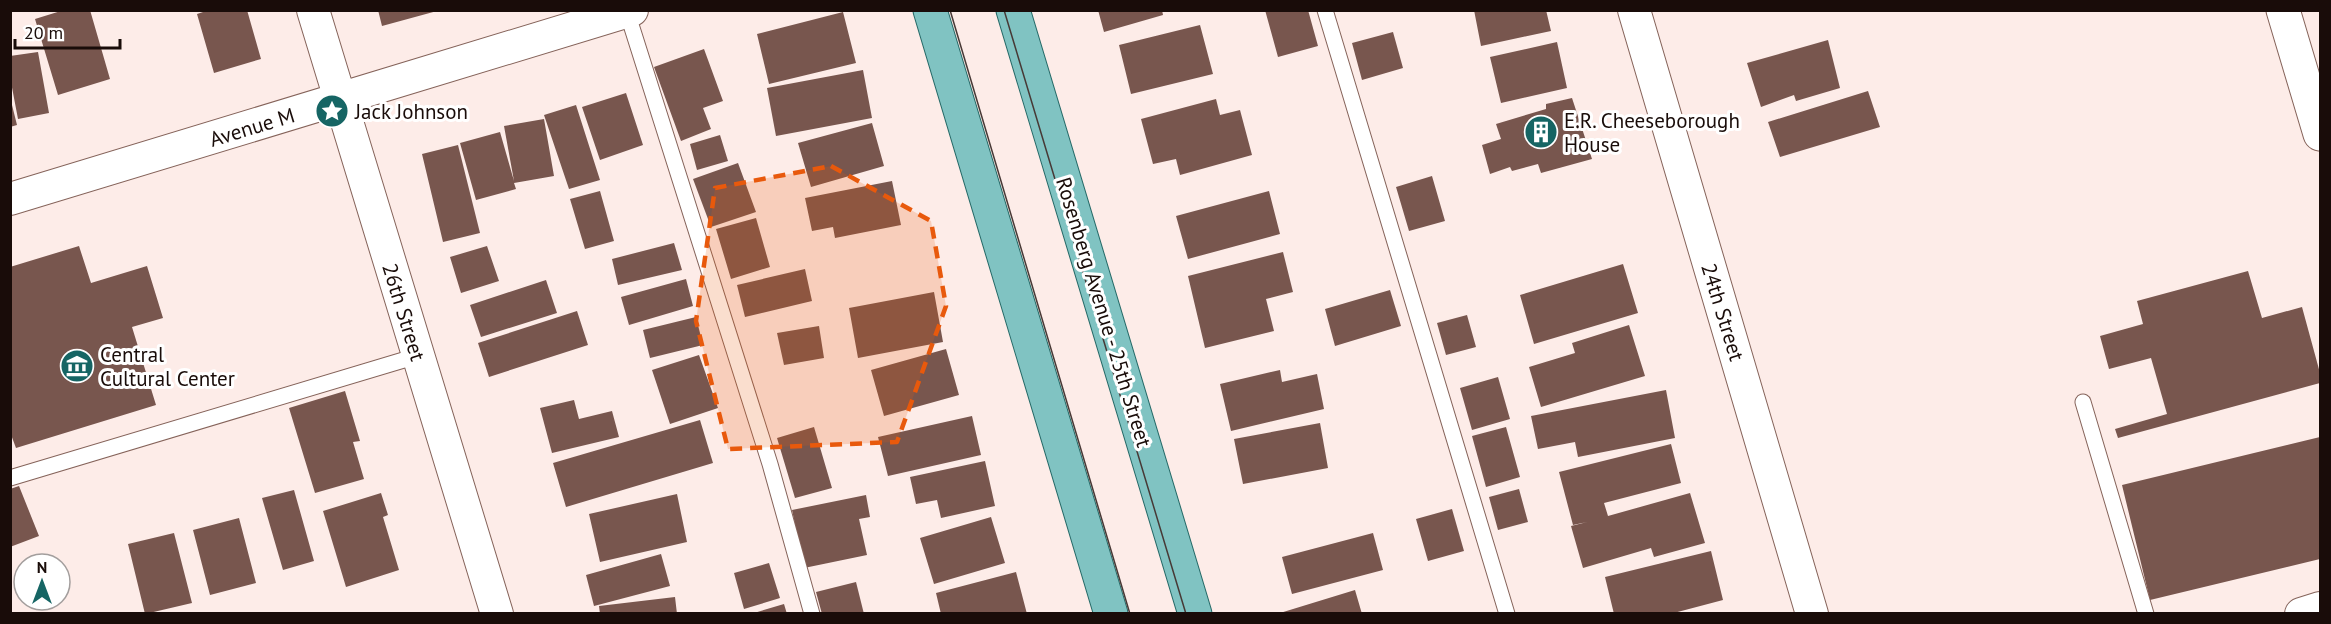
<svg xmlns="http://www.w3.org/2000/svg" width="2331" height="624" font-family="'PT Sans',sans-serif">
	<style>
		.building { fill: #78564e }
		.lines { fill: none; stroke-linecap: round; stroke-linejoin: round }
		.lane-casing { stroke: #85635a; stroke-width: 17 }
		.street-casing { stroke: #85635a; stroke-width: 34 }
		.secondary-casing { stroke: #85635a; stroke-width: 35 }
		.primary-casing { stroke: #256967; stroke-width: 35 }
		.lane { stroke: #fff; stroke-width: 15 }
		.street { stroke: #fff; stroke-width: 32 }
		.secondary { stroke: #fff; stroke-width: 33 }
		.primary { stroke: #80c3c2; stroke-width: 33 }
		.tram { stroke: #473936; stroke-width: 1.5 }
		.marked { fill: #e8590c; fill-opacity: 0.2; stroke: #e8590c; stroke-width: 4.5; stroke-dasharray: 12 8; stroke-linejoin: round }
		.labels { text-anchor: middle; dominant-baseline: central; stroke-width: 6; stroke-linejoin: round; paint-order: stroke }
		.poi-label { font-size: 21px; fill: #190c09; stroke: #fff; text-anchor: start }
		.street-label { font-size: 21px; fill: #190c09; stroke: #fff }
	</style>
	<rect width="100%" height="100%" fill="#fdece8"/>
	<path class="building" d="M64,10H90L110,79L58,95L35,19Z
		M209,10H247L261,59L214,73L197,14Z
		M378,10H437V11L382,26Z
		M1098,10H1162L1163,15L1104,32Z
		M1265,10H1308L1318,46L1278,57Z
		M1474,10H1546L1551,31L1481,46Z
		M843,12L856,63L769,84L757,34Z
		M1200,25L1213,74L1131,94L1119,45Z
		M1393,32L1403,68L1362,80L1352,43Z
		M1828,40L1840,88L1796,101L1794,95L1761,107L1747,63Z
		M1557,42L1567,88L1501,103L1490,57Z
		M704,49L723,101L703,108L711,129L681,141L654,67Z
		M38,52L49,113L18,119L10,77V56Z
		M863,70L872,118L776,136L767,88Z
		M1868,91L1880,127L1780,157L1768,122Z
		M626,93L643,145L600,160L582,107Z
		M10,97L17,125L10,127Z
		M1572,98L1592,159L1541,173L1538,164L1512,171L1510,167L1490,174L1482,145L1501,139L1496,124L1546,109V104Z
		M1216,99L1220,115L1240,110L1252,155L1180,175L1176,159L1153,164L1141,119Z
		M576,105L600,180L569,189L544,115Z
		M544,119L554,176L514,183L516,189L476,200L460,143L500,132L514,181L504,126Z
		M872,123L884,166L811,187L798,143Z
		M720,135L728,161L697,170L690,144Z
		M458,145L480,233L443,242L422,154Z
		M738,163L756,212L711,227L693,179Z
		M1432,176L1445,221L1409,231L1396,187Z
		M892,181L901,225L835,238L833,227L812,231L805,198Z
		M600,191L614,241L585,249L570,199Z
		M1269,191L1280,234L1188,259L1176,216Z
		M756,218L770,267L731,279L716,229Z
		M674,243L682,270L618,285L612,259Z
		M79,246L91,283L147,266L163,318L132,327L156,405L16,448L10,432V267Z
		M487,246L499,281L461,293L450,257Z
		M1283,252L1293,292L1266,299L1274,331L1205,348L1188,276Z
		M1623,264L1638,313L1534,344L1520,295Z
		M805,269L812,301L745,317L737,285Z
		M2248,271L2262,318L2302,307L2320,373V383L2118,438L2115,429L2167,414L2151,358L2109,369L2100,336L2143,324L2137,301Z
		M686,279L693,306L629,325L621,297Z
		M546,280L557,313L481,337L470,305Z
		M1390,290L1401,326L1335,346L1325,309Z
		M934,292L943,342L858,358L849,308Z
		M577,311L588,345L489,377L478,343Z
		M1467,315L1476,347L1446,355L1437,323Z
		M696,317L703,345L650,358L643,330Z
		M1629,325L1645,376L1541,407L1529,367L1575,353L1572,343Z
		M819,326L824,358L784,365L777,333Z
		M946,349L959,395L884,416L871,370Z
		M699,355L718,408L670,424L652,370Z
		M1280,370L1282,382L1317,374L1324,409L1231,431L1220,384Z
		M1498,377L1510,419L1472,430L1460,388Z
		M1666,390L1675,438L1578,457L1575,442L1538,449L1531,416Z
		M345,391L360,441L353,442L364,479L315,493L289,408Z
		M574,400L579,419L612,411L619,437L552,453L540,408Z
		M972,416L981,455L888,476L878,437Z
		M700,420L713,463L566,507L553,463Z
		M1320,423L1328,468L1243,484L1234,439Z
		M814,427L832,488L795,498L777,438Z
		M1506,427L1520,477L1486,487L1472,436Z
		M2320,437V559L2150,600L2122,485Z
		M1671,444L1681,483L1604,503L1608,516L1690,493L1705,543L1654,557L1651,548L1583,568L1571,526L1587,522L1573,525L1559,472Z
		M985,461L995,506L941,518L937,500L916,504L910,477Z
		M19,486L39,536L10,547V489Z
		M1519,489L1528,522L1498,530L1489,497Z
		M294,490L314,561L283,570L262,498Z
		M381,493L388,515L383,517L399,570L346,587L323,511Z
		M677,494L687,542L600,562L589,514Z
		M866,495L870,517L859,519L867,555L804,568L792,510Z
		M1452,509L1464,551L1428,561L1416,519Z
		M991,517L1005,563L934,584L920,538Z
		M239,518L256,583L210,595L193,530Z
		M174,533L192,603L145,614L128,544Z
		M1373,533L1383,570L1292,594L1282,557Z
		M1711,551L1723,600L1670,614H1614L1605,577Z
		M661,554L670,586L594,606L586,575Z
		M769,563L780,598L744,609L734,573Z
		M1016,572L1027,614H941L936,593Z
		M856,582L864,614H822L816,592Z
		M1355,590L1362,614H1280V613Z
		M675,597L677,614H600L599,606Z
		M784,604L787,614H754V613Z"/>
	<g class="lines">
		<defs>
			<path id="lane" d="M1325,10L1507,614
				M627,12L770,464L812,614
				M2083,402L2146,614
				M10,478L417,356"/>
			<path id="street" d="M313,10L497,614
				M1634,10L1812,614
				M10,199L632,10
				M2301,614L2320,608"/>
			<path id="secondary" d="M2283,10L2320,134"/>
			<path id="primary" d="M930,10L1111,614
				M1013,10L1195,614"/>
		</defs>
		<use href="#lane" class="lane-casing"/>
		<use href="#street" class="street-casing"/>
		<use href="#secondary" class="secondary-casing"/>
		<use href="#primary" class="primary-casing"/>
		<use href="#lane" class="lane"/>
		<use href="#street" class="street"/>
		<use href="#secondary" class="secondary"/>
		<use href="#primary" class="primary"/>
		<path class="tram" d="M950,10L1130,614
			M1004,10L1186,614"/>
	</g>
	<path class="marked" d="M831,166L931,221L946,306L897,442L728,449L696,321L715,188Z"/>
	<defs>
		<symbol id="sight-disc" viewBox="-11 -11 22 22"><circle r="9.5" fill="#166564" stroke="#fff"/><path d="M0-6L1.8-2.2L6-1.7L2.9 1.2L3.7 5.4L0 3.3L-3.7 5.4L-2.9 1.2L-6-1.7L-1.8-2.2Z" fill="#fff"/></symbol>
		<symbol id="building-disc" viewBox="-11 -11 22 22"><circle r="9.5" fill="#166564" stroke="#fff"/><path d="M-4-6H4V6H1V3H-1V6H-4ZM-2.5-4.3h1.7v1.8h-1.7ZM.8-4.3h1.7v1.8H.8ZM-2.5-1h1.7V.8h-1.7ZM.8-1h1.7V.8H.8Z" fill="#fff"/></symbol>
		<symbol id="museum-disc" viewBox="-11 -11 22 22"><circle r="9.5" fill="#166564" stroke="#fff"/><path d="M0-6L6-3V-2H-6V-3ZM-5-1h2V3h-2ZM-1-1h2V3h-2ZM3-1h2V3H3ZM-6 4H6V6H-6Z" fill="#fff"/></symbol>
	</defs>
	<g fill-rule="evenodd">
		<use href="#sight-disc" x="313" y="92" width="38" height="38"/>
		<use href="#building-disc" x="1522" y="113" width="38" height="38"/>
		<use href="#museum-disc" x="58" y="347" width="38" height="38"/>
	</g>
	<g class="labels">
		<g class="poi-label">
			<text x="355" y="111">Jack Johnson</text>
			<text x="1564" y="120">E.R. Cheeseborough<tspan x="1564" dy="24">House</tspan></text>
			<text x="100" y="354">Central<tspan x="100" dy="24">Cultural Center</tspan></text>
		</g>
		<g class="street-label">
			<text transform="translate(252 127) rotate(-17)">Avenue M</text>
			<text transform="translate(404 312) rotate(73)">26th Street</text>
			<text transform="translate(1104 312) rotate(73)">Rosenberg Avenue - 25th Street</text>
			<text transform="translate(1723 312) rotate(73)">24th Street</text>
		</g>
	</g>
	<rect width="2331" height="624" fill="none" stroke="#190c09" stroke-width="24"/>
	<g transform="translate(42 582)"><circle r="28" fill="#ffffff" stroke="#a39e9d" stroke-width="1.5"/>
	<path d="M0-4.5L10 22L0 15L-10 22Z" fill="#166564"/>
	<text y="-9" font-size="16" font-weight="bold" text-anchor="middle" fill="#190c09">N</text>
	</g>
	<path d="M15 39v9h105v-9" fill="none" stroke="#190c09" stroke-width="3"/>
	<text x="24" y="39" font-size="18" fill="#190c09" stroke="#ffffff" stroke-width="4.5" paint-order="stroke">20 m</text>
</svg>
